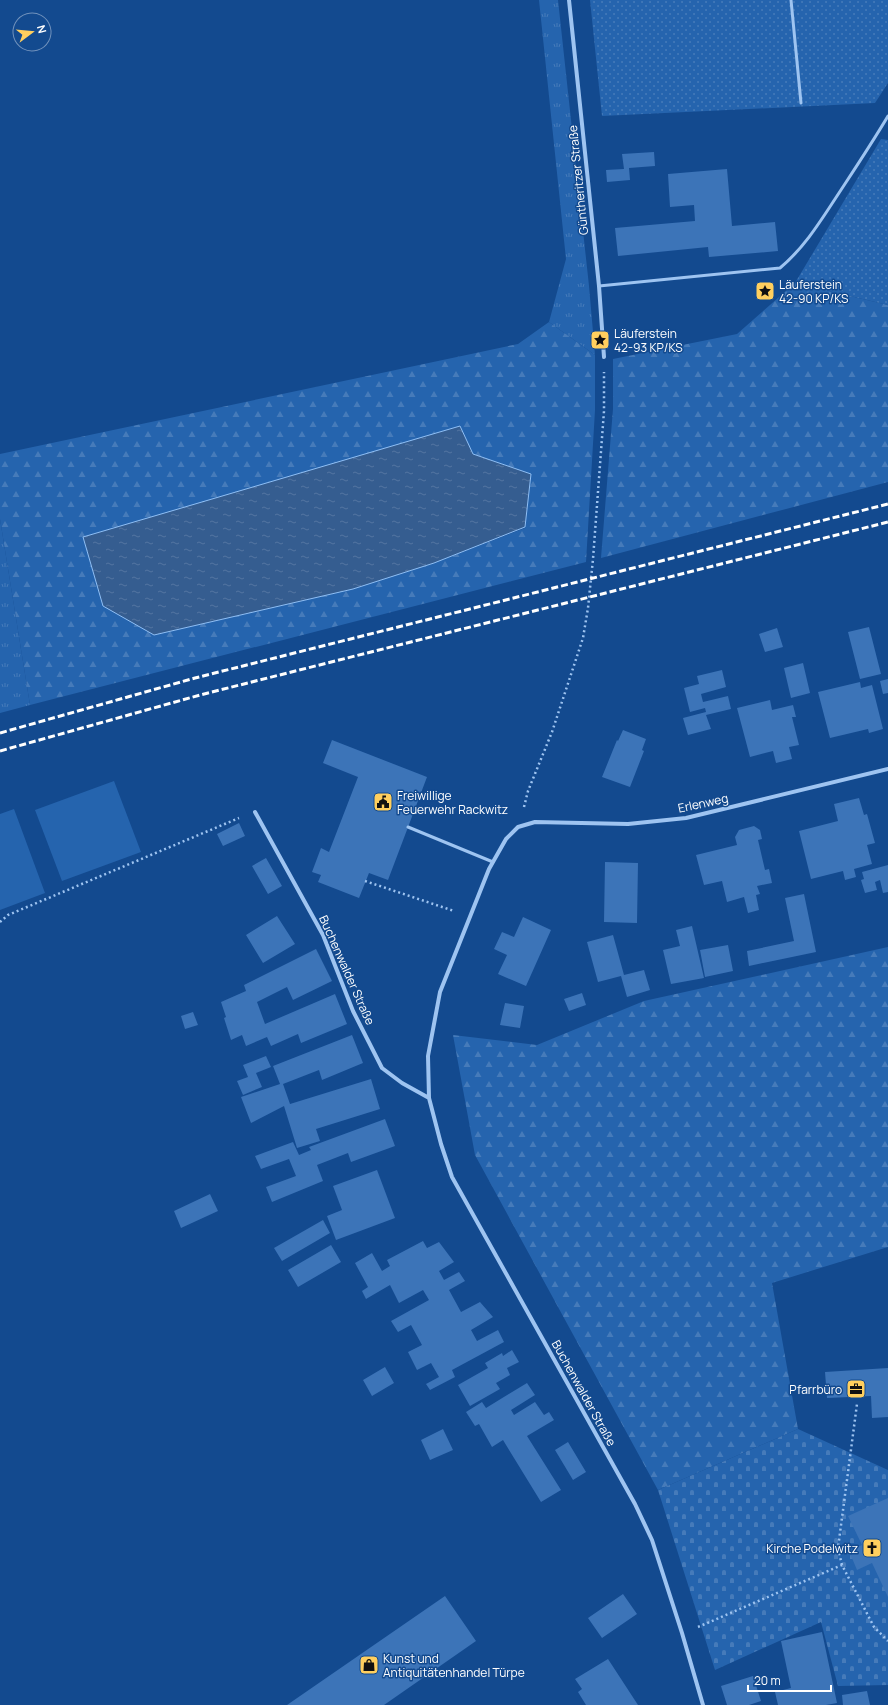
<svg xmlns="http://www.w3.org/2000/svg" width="888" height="1705" font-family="Manrope,sans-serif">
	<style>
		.grass { fill: url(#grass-tufts) }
		.forest { fill: url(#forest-firs); fill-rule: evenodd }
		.cemetery { fill: url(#cemetery-stones) }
		.park { fill: #2564ae }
		.garden { fill: url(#garden-dots) }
		.water { fill: url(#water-ripples); stroke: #8fbff5 }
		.building { fill: #3c74b8 }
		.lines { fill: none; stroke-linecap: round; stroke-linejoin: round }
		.path { stroke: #9ec4f1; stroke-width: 2.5; stroke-dasharray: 2 3; stroke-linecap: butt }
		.lane { stroke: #9ec4f1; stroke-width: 3 }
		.street { stroke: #9ec4f1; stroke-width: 4 }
		.rail { stroke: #fff; stroke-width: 3; stroke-dasharray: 7 3; stroke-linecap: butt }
		.labels { text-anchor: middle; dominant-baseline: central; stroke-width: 3; stroke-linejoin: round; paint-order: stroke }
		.street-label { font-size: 12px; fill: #fff; stroke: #134a8f }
		.poi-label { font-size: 12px; fill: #fff; stroke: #134a8f; text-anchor: start }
	</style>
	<defs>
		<pattern id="grass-tufts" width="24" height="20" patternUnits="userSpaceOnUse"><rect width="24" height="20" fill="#2564ae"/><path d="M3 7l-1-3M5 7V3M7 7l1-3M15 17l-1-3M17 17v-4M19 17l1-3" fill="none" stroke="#467bba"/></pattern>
		<pattern id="forest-firs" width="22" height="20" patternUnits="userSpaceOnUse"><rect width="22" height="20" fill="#2564ae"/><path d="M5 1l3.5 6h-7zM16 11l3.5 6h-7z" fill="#467bba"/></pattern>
		<pattern id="cemetery-stones" width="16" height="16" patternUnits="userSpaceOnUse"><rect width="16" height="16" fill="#2564ae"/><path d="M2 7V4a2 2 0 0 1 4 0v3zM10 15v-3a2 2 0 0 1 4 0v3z" fill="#467bba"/></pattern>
		<pattern id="garden-dots" width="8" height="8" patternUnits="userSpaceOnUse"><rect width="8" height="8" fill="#2564ae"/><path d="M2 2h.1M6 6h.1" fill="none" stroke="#467bba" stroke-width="1.8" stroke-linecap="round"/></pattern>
		<pattern id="water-ripples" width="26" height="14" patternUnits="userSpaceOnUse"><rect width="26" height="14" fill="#355d90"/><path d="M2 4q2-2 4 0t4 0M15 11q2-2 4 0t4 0" fill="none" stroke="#5375a1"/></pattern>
	</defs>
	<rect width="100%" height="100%" fill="#134a8f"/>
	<path class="grass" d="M539,0H558L589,286L595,355L549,322L566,259Z
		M0,519L30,705L0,713Z"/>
	<path class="forest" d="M795,283L888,305V482L601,558L613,409V359L737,334Z
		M549,322L595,355V410L586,562L30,705L0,519V454L518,344ZM460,427L473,454L531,474L525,528L434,563L353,589L154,635Z
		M888,947V1247L772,1283L798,1429L658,1490L475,1155L453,1035L537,1045L644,1001Z"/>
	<path class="cemetery" d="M798,1429L888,1470V1685L838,1686L821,1622L715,1670L658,1490Z"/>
	<path class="park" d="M114,781L141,852L62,881L35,810Z
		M14,809L45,893L0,910V814Z"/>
	<path class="garden" d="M590,0H888V83L875,103L602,116Z
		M881,139L888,140V305L795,283Z"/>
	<path class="water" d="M460,426L473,454L531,474L525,527L434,563L353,589L154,635L103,606L83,537Z"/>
	<path class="building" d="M654,152L655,166L629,168L630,180L607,182L606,170L624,169L622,154Z
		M727,169L732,226L775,222L778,251L709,257L708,247L618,256L615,228L695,221L694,205L670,207L668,174Z
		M869,627L881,674L860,679L848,632Z
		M777,628L783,647L765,652L759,634Z
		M803,663L810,693L791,698L784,668Z
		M722,670L726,687L701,694L703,702L728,696L731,709L706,715L711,729L688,735L683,718L706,712L705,708L690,712L684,688L699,684L697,676Z
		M888,679V693L883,694L880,681Z
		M860,682L861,688L872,685L883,729L869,733L868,729L830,738L818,692Z
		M770,700L772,710L793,705L796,717H792L799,745L789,747L792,759L776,763L773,751L750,757L737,708Z
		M623,730L646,739L642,750L644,751L630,787L602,777L617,740L618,741Z
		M332,740L427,777L388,880L369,873L359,898L318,882L321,875L312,872L321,848L329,852L358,777L323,763Z
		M859,798L864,815L867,814L875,843L867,845L872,864L854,869L856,877L845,880L843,871L811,879L799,831L838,821L834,804Z
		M239,823L245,836L223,846L217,834Z
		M754,826L760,830L762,839L758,840L765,870L769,869L772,883L757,886L760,894L756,895L759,910L748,913L744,897L727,902L722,881L704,885L696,855L737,845L735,837L739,830Z
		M266,858L282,886L268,894L252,866Z
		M605,862L638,863L637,923L604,922Z
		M888,865V892L883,893L880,880L875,882L877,890L865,893L861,880L864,879L862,872Z
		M804,894L816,952L749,966L747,951L794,941L785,898Z
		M277,916L295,944L263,963L246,935Z
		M523,917L551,930L526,986L498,974L507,955L494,949L502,932L514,937Z
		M692,926L704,978L671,984L663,950L680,946L676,930Z
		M613,935L624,975L644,970L650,990L627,997L621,976L598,982L587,942Z
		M728,945L733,971L705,977L700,950Z
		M316,949L332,981L293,1000L287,987L257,1002L265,1024L335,994L347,1024L301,1043L298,1034L271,1046L267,1037L246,1046L242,1035L231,1040L224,1018L226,1017L221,1002L246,991L244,985Z
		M582,993L586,1005L569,1011L564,999Z
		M505,1003L524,1006L520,1028L500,1025Z
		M193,1012L198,1025L185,1029L181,1016Z
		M352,1035L363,1063L322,1080L319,1070L283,1084L290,1104L371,1079L380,1109L316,1129L320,1141L297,1148L284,1106L251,1123L241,1097L280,1084L273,1066Z
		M266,1056L271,1067L256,1073L262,1087L243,1095L237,1081L248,1077L243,1065Z
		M385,1119L395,1146L351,1162L348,1153L317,1165L323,1181L272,1202L266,1187L296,1176L289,1159L261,1169L255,1156L293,1142L299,1155L311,1150L309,1147Z
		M377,1170L395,1218L336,1240L327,1216L342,1210L333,1186Z
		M210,1194L218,1211L181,1228L174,1211Z
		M323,1220L330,1233L282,1261L274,1248Z
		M423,1241L427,1248L439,1242L454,1262L439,1271L444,1280L459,1272L465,1281L449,1290L461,1312L480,1302L493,1317L471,1330L477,1341L498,1330L504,1342L452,1370L455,1377L430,1390L426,1384L439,1377L431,1363L417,1370L408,1352L422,1345L411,1325L398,1332L391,1321L429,1300L423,1290L399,1303L390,1285L366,1299L362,1291L368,1287L355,1263L372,1253L382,1271L390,1266L387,1260Z
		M331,1245L341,1262L298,1287L288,1270Z
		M512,1350L519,1362L507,1368L510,1375L496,1383L500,1389L470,1406L458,1385L488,1368L485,1363L502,1353L503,1356Z
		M385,1367L394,1383L372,1396L363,1380Z
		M888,1368V1417L872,1418L871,1396L827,1398L825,1372Z
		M527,1383L535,1395L511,1410L514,1415L535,1402L544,1415L549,1412L554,1420L527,1436L561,1490L541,1502L503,1440L492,1447L479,1424L475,1426L466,1412L482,1402L486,1408Z
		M443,1429L453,1450L430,1460L421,1440Z
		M568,1442L586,1472L573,1480L555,1450Z
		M888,1498V1597L872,1563L857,1570L849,1551L862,1545L848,1516Z
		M623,1594L637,1614L602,1638L588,1618Z
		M445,1596L476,1641L384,1705H287Z
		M822,1632L837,1703L826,1705H778L775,1692L791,1688L781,1641Z
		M608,1659L638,1705H586L578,1692L582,1689L575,1679Z
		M753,1676L761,1701L749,1705H727L721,1686Z
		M867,1691L870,1705H843L842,1695Z"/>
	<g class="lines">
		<path class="path" d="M524,807L528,791L552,732L583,638L588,608L593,559L604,411V372
			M365,881L454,911
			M0,922L8,915L239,818
			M842,1565L838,1548L857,1404
			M698,1627L842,1565L874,1627L888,1641"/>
		<path class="lane" d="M791,0L801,103
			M599,286L780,268C804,248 820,222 837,196C854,170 872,143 888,116
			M408,827L493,862"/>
		<path class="street" d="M569,0L599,286L604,357
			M255,812L323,935L353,1011L382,1068L402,1083L429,1098
			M703,1705L682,1633L652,1540L635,1504L452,1177L441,1144L429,1098L428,1056L440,992L489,869L506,839L518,827L535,822L628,824L686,818L888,769"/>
		<path class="rail" d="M0,733L195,678L888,504
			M0,751L200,695L888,522"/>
	</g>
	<defs>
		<symbol id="sight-square" viewBox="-11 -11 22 22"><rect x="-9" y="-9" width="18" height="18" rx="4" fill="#ffcf5e" stroke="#134a8f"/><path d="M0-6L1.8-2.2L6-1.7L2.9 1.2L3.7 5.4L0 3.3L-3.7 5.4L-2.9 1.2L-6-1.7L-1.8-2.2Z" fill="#111"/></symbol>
		<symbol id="civic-square" viewBox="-11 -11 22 22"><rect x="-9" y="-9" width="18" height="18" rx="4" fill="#ffcf5e" stroke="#134a8f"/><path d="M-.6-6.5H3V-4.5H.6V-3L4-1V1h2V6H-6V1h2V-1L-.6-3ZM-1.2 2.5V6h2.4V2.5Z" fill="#111"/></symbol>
		<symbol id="office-square" viewBox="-11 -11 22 22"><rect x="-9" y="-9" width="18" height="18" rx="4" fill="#ffcf5e" stroke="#134a8f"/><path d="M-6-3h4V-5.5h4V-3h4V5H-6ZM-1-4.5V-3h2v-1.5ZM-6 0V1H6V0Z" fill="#111"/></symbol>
		<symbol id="church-square" viewBox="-11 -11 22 22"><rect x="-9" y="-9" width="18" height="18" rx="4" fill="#ffcf5e" stroke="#134a8f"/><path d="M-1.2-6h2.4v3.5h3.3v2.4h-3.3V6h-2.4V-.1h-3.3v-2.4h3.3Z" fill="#111"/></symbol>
		<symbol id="shop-square" viewBox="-11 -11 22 22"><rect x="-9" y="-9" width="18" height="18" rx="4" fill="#ffcf5e" stroke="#134a8f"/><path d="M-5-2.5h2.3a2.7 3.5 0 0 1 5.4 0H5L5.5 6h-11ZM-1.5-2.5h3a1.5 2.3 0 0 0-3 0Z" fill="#111"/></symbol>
	</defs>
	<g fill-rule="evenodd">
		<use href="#sight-square" x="754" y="280" width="22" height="22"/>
		<use href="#sight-square" x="589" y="329" width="22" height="22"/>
		<use href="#civic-square" x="372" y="791" width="22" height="22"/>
		<use href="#office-square" x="845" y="1378" width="22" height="22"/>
		<use href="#church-square" x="861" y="1537" width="22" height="22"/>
		<use href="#shop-square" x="358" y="1654" width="22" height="22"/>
	</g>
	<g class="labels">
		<g class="street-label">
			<text transform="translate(578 180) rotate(-96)">Güntheritzer Straße</text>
			<text transform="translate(703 803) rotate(-12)">Erlenweg</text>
			<text transform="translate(347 970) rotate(66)">Buchenwalder Straße</text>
			<text transform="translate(584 1393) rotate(61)">Buchenwalder Straße</text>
		</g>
		<g class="poi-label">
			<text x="779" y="284">Läuferstein<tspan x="779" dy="14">42-90 KP/KS</tspan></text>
			<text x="614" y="333">Läuferstein<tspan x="614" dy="14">42-93 KP/KS</tspan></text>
			<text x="397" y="795">Freiwillige<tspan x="397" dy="14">Feuerwehr Rackwitz</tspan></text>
			<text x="842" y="1389" text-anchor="end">Pfarrbüro</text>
			<text x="858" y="1548" text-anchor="end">Kirche Podelwitz</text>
			<text x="383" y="1658">Kunst und<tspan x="383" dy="14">Antiquitätenhandel Türpe</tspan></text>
		</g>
	</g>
	<g transform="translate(32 32) rotate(74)"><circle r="19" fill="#134a8f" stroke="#7192bc"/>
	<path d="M0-3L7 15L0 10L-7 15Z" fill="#ffcf5e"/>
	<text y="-6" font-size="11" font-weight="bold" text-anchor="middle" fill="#ffffff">N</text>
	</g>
	<path d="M748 1685v6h83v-6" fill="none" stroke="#ffffff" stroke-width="2"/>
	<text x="754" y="1685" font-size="12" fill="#ffffff" stroke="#134a8f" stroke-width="3" paint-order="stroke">20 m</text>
</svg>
